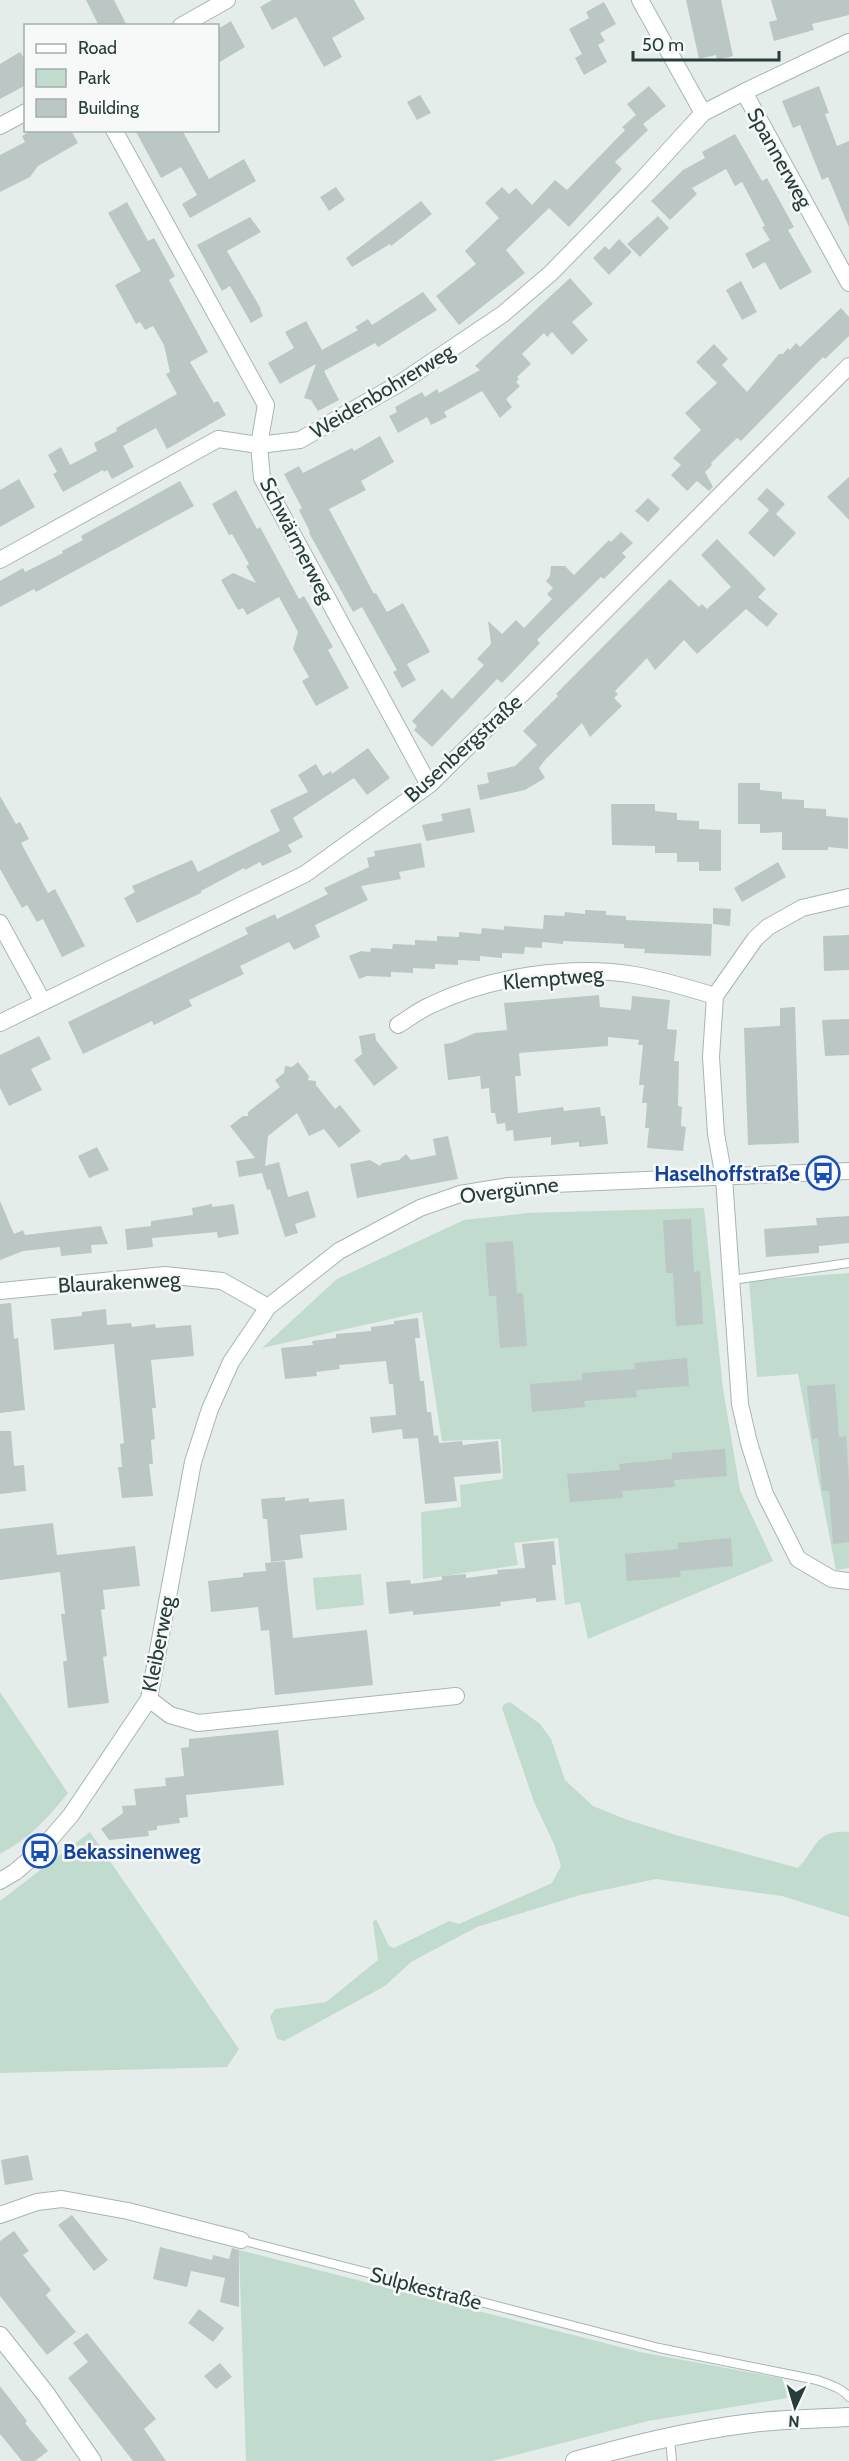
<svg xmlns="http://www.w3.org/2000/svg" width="849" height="2461" font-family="Cabin,sans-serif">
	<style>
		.green { fill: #c1dbce }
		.building { fill: #bbc7c5 }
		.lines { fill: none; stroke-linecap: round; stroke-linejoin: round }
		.lane-casing { stroke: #a8b5b3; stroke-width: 10 }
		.street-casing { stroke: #a8b5b3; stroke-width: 18 }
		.secondary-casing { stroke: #a2b4b2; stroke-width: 20 }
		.lane { stroke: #fff; stroke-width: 8 }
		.street { stroke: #fff; stroke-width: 16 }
		.secondary { stroke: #fff; stroke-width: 18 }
		.labels { text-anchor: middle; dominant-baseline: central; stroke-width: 5; stroke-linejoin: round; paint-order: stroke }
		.street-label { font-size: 21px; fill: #263d3c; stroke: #f6f9f8 }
		.transit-label { font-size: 21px; font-weight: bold; fill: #164399; stroke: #f6f9f8; text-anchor: end }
	</style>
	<rect width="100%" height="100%" fill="#e5edeb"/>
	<path class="green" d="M704,1208L723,1389L740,1490L773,1561L588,1639L580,1602L565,1605L558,1538L514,1543L518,1565L423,1579L421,1512L461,1507L460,1485L503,1479L501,1439L442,1441L422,1312L262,1348L337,1279L464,1220L528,1213Z
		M849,1273V1568L836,1570L798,1374L757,1377L749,1281Z
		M361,1574L364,1605L316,1610L313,1578Z
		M0,1692L68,1793C48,1818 29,1839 0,1854Z
		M510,1702L540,1724L551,1739L565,1780L593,1806L625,1819L676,1835L798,1868C817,1848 815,1829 849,1832V1917L782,1896L656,1879L580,1895L477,1927L411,1962L385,1986L284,2041L277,2039L270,2017L275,2009L326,2002L378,1960L373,1922L376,1919L389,1946L394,1948L449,1921L459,1924L552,1883L561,1866L554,1844L534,1802L502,1708L504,1704Z
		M90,1832L239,2049L227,2067L0,2073V1901Z
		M239,2250L640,2352L785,2379L787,2398L648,2421L492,2461H246Z"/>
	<path class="building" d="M86,0H114L127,26H99Z
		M272,0H354L365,19L332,38L342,57L324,67L296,17L272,30L260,7Z
		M686,0H721L733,56L717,60L716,55L699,59Z
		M771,0H849V15L812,24L814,30L774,41L769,22L777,20Z
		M604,2L616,24L600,33L605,41L598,45L607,62L584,75L575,58L582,54L569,29L589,18L586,12Z
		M231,21L245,47L218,63V29Z
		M20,52L26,61V85L0,99V64Z
		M649,86L666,106L643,124L648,130L615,162L622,169L569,227L549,208L506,250L525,273L459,325L436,296L476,264L465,251L499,218L485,203L502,187L509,194L516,188L532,205L555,180L567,190L625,130L622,127L636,115L627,104Z
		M819,86L829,113L825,114L837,146L849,141V227L828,177L822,180L800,125L793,128L782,101Z
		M420,95L431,113L417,120L407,102Z
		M32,130H71L78,143L38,166L30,177L0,192V155L25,142L22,136Z
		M135,130H182L209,179L244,159L256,181L190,218L182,204L197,195L181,167L161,178Z
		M735,134L762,181L767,178L794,227L788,230L812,272L780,290L765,262L753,269L745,254L770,240L762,227L765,226L742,182L735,186L726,169L692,188L697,194L670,220L651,201L683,170L705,158L702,152Z
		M336,187L345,200L329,211L320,197Z
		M421,201L432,214L391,246L390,244L352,267L346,258Z
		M127,202L148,241L154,238L175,276L169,280L208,352L190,362L214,403L218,401L226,415L167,449L156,428L123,446L134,467L112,479L107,470L104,472L103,470L63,492L53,474L57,472L48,455L61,447L70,465L97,451L94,443L117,431L116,428L177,394L166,374L170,372L164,345L153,326L145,330L140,322L136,324L115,285L141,271L108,213Z
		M658,216L669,228L640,257L627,244Z
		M250,217L261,232L227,251L261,309L260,310L263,316L251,323L230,286L222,291L197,245Z
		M619,239L632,252L609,275L593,258L605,246L609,250Z
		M570,278L593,304L572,322L588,340L572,355L552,332L547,337L544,333L522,354L531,364L517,377L519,379L516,382L520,386L506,399L512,407L500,418L482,391L444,412L447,417L431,425L427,417L398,433L389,416L397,412L395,407L422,392L425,397L437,389L439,393L480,370L475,366Z
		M741,281L757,312L742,320L726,290Z
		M423,292L437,310L378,347L375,343L324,371L339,400L318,411L311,400L304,398L316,364L280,384L268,363L294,348L285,332L306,321L322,350L358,330L355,327L368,319L372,325Z
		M841,308L849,317V336L825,359L823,357L741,441L737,438L711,463L712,465L705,472L713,487L709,491L697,481L687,491L671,475L681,465L673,458L701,430L685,413L717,383L696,362L714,344L728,359L722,365L747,392L779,354H783L788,348L790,350L796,343L800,347Z
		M380,436L394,462L361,481L366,490L329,509L374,594L376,593L387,612L403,603L430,652L407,664L416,680L402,688L393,672L400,668L397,670L362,607L353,612L309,533L310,532L299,510L302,508L284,474L299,466L303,473L352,448L354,451Z
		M849,477V520L827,497Z
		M19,479L35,507L0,527V490Z
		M180,481L194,506L36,592L34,589L0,607V581L23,568L25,572L63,553L62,551L83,540L81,536Z
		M767,488L785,504L776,514L796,533L774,557L748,533L769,510L757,499Z
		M236,490L257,529L260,527L299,599L304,596L308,603L333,647L328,650L349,688L316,706L302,681L309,677L293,649L298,632L279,597L247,615L243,608L238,610L221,580L233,573L256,583L246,566L249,564L232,534L229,535L212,504Z
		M648,498L660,509L648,522L635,511Z
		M621,532L633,543L622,553L626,557L604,579L601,577L565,612L537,640L540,643L502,683L497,679L432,747L414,730L417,726L412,721L442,689L452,699L484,665L477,659L491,644L488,621L502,634L516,620L524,628L552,599L547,594L553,588L546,581L550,576L551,566H565L574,575L609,540L611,542Z
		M717,539L766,589L758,597L778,614L767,627L746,609L697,654L684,640L655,670L647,658L615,691L618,694L614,698L622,706L590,737L582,723L545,760L539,768L545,778L525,790L480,800L477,785L489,783L487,773L515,766L535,747L537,745L523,731L558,696L556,694L670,579L699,607L702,604L707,609L731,587L701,555Z
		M368,748L390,778L367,795L354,778L293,818L303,837L288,845L292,852L262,866L260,862L245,870L244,868L201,891V893L137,923L124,898L135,892L132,886L192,860L198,872L280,831L270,810L308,792L298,775L316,764L323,776L331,771L332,774Z
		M738,783H760V790L782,792V799L804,800V808L826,809V816L848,818V849L828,847V850H782V832L760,833V824H738Z
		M0,796L16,824L20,822L29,839L21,843L48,893L55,889L85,946L62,957L43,919L37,922L27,905L22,908L0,869Z
		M611,804H655V811L677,813V820L699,821V829L721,830V871H699V862H677V853H655V846L612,845Z
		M470,808L475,832L426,841L422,825L443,821L441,814Z
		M421,843L425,867L399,872L401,879L361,886L368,900L315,925L320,937L294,950L289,942L240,966L244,974L189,1000L192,1006L154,1025L152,1021L83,1054L68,1022L248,934L245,928L275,914L277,919L328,894L324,888L369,867L367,858L375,856L374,851Z
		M778,862L786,877L742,902L734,888Z
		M713,908L731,909L730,926L713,924Z
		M585,910L606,911V915L626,916V920L712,924L711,956L644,953L645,949L624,948V944L563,941V944L542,942V948L525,947L524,954L502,953V958L480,956V961L458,960V965L435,964V969L413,968V973L391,972V977L367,976L359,979L349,956L361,951L370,952L371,948L392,949L393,944L415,945V940L437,941V936L459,937V932L481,934L482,928L504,930V926L543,929L544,915L564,916L565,912L585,914Z
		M849,935V970L824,971L823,936Z
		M599,995L600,1007L631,1010L632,996L670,1000L667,1029L677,1030L674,1061H679L678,1106L682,1107L681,1126L686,1127L683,1151L647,1148L649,1128H645L647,1103H642L644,1085H639L643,1045H638L639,1040L608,1037V1046L519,1053L521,1076H515L518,1113L563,1107L564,1111L600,1107L601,1116H605L608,1144L579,1147V1142L551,1145V1137L514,1141L513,1130L506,1131L505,1123L497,1124L495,1113H491L489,1088L481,1089L480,1076L448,1080L444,1044L452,1043L475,1033L507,1030L504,1003Z
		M795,1007L799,1143L748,1145L744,1028L780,1026V1008Z
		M849,1019V1055L825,1056L822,1020Z
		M375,1033L376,1040L398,1068L374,1086L354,1060L362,1054L359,1036Z
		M39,1036L51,1059L31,1069L42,1090L9,1106L0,1088V1055Z
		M298,1062L309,1076L308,1080L316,1081V1085L335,1109L340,1105L361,1131L339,1148L324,1129L309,1136L297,1113L268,1136L265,1166L279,1162L288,1197L308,1191L316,1217L295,1224L298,1233L285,1237L270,1189L267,1190L262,1173L239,1177L236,1161L255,1158L230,1126L243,1116H248V1112L280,1087L275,1080L284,1073L285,1066L292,1067Z
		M448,1136L458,1179L357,1198L350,1164L370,1160L380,1166L382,1163L399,1160L406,1154L411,1160L436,1155L433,1139Z
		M97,1147L109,1170L89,1178L78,1156Z
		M0,1201L14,1234L23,1230L25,1235L101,1226L108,1244L91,1245L92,1253L61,1256L60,1247L23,1251L0,1260Z
		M212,1204V1207L234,1204L239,1234L218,1238L217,1232L152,1238L153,1247L127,1250L125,1229L151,1226V1221L193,1215L192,1208Z
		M849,1216V1243L819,1246V1253L766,1257L764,1229L817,1225L816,1218Z
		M691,1219L694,1272L700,1271L703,1324L676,1326L673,1273H666L663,1220Z
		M513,1241L517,1293H523L527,1346L500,1348L496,1296H489L485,1243Z
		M11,1303L14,1339L18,1338L25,1410L0,1413V1304Z
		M106,1309L107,1325L131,1323L132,1327L155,1324L156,1328L191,1325L194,1356L151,1360L156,1408H152L155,1439L151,1440L153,1464H149L153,1496L122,1498L118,1467H122L120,1444L124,1443L114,1344L54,1350L51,1319L82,1316V1312Z
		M418,1318L420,1338H415L420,1381H424L427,1412H431L434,1436L438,1435L439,1443L462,1441L463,1445L498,1441L501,1473L454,1477L457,1501L425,1504L418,1438L403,1439L402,1429L372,1433L370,1417L396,1415L393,1384H389L386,1361L339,1365L340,1369L316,1372L317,1376L285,1379L281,1348L313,1345L312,1341L336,1338V1334L371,1331V1327L394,1324V1321Z
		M687,1358L689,1386L636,1390L637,1397L584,1401L585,1407L532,1412L530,1384L582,1380V1373L635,1369L634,1363Z
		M835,1384L839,1437L846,1436L849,1480V1542L833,1544L829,1491H822L818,1438L812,1439L807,1386Z
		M0,1431H11L14,1466L24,1465L26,1491L0,1494Z
		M725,1449L727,1476L674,1480L675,1487L622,1491L623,1498L570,1502L567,1474L620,1470L619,1464L672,1459V1453Z
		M285,1497V1501L309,1498V1502L344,1499L347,1530L300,1535L303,1558L271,1562L267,1519H263L261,1499Z
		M53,1523L57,1555L135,1546L140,1586L103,1590L105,1609L101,1610L107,1656L103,1657L109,1703L68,1708L63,1661H67L61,1614H65L60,1572L0,1580V1529Z
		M731,1538L733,1566L680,1571L681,1577L627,1581L625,1554L678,1549V1543Z
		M554,1541L556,1565H552L556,1600L536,1602V1598L500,1602L501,1606L413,1615V1611L389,1614L386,1582L410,1580L411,1584L442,1580V1576L466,1574V1578L498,1574L497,1570L525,1568L522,1544Z
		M285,1561L293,1638L367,1630L373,1685L275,1695L269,1630L261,1631L258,1607L211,1612L208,1581L243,1577V1573L266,1571L265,1563Z
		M278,1730L284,1785L186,1795L188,1817L179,1818L180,1823L157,1826V1830L148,1831L149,1836L109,1840L101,1829L123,1813L122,1806L136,1805L134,1789L166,1786L165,1778L184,1776L181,1748L189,1747V1739Z
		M28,2155L33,2180L5,2185L1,2160Z
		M72,2215L108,2260L94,2271L58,2225Z
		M14,2231L29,2251L23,2255L51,2290L46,2295L48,2298L76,2332L47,2355L0,2296V2241Z
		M160,2247L212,2260L213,2255L229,2259L232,2248L239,2250V2307L220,2302L225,2278L191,2271L187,2287L153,2279Z
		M199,2309L224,2328L213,2342L188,2323Z
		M87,2333L156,2419L144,2429L166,2461H133L68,2378L88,2362L73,2343Z
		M220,2363L232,2377L216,2389L204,2376Z
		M0,2386L27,2421L25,2423L48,2451L35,2461H22L0,2434Z"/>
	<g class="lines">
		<defs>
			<path id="lane" d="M732,1280L849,1263
				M241,2240L659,2348L817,2380C828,2384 842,2388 849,2397
				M670,2437L672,2461"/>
			<path id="street" d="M640,0L703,113L744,92L849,283
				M181,26L227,0
				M744,92L849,42
				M0,126L26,112
				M114,130L266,405L259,445L262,478L429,785
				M0,560L218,439L259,445L300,440L402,382L503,314L551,273L641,181L703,113
				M849,897L802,908L768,927L755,939L715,996L711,1057L716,1134L724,1178L740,1404L749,1443L765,1494L798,1559L832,1579L849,1581
				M0,923L43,1002
				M0,1023L305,874L429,785L532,684L849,366
				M398,1025C408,1019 418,1011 429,1006C488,977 570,964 635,975C662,980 689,988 715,996
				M0,1291L165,1275L222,1281L268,1307
				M149,1699L170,1715L198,1723L456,1696
				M0,1881L15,1872L40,1851L71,1815L149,1699L193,1462L210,1409L231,1362L268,1307L339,1251L420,1208L460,1194L509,1186L849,1171
				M0,2215L37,2202L62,2199L128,2211L241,2240"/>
			<path id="secondary" d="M0,2336L45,2393L92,2461
				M575,2461C633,2445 692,2430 752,2423C784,2419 817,2419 849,2417"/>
		</defs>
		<use href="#lane" class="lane-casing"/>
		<use href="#street" class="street-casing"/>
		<use href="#secondary" class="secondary-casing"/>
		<use href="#lane" class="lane"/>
		<use href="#street" class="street"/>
		<use href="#secondary" class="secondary"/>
	</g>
	<defs>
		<symbol id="bus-ring" viewBox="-11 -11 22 22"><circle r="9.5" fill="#f6f9f8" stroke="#1a4fb4" stroke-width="1.5"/><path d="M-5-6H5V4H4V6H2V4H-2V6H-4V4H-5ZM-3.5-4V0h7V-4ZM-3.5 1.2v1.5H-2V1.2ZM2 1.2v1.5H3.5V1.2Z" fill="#1a4fb4"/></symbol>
	</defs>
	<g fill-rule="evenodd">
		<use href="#bus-ring" x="804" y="1154" width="38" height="38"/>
		<use href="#bus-ring" x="21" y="1832" width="38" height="38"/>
	</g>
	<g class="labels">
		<g class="street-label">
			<text transform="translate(780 158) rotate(61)">Spannerweg</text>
			<text transform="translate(382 391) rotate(-31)">Weidenbohrerweg</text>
			<text transform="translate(297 540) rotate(63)">Schwärmerweg</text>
			<text transform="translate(463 748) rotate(-42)">Busenbergstraße</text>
			<text transform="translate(553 978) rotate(-5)">Klemptweg</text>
			<text transform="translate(509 1190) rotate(-7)">Overgünne</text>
			<text transform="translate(119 1282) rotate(-3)">Blaurakenweg</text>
			<text transform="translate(158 1644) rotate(-79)">Kleiberweg</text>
			<text transform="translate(426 2288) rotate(15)">Sulpkestraße</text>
		</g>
		<g class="transit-label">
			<text x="800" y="1173">Haselhoffstraße</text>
			<text x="63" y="1851" text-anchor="start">Bekassinenweg</text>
		</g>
	</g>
	<rect x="24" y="24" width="195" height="108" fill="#f6f9f8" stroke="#a3aead" stroke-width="1.5"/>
	<rect x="36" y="44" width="30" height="9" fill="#ffffff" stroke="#a3aead" stroke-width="1.5"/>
	<text x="78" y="54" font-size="18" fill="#263d3c">Road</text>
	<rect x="36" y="69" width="30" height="18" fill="#c1dbce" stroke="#a3aead" stroke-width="1.5"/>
	<text x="78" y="84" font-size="18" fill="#263d3c">Park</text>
	<rect x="36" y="99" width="30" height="18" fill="#bbc7c5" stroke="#a3aead" stroke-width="1.5"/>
	<text x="78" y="114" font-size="18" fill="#263d3c">Building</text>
	<g transform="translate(795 2407) rotate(184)" stroke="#f6f9f8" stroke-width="4.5" paint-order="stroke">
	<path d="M0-4.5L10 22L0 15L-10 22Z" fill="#263d3c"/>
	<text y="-9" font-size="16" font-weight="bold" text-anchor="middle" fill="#263d3c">N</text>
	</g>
	<path d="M633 51v9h146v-9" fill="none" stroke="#263d3c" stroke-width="3"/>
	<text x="642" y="51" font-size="18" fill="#263d3c" stroke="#f6f9f8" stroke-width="4.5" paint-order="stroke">50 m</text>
</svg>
